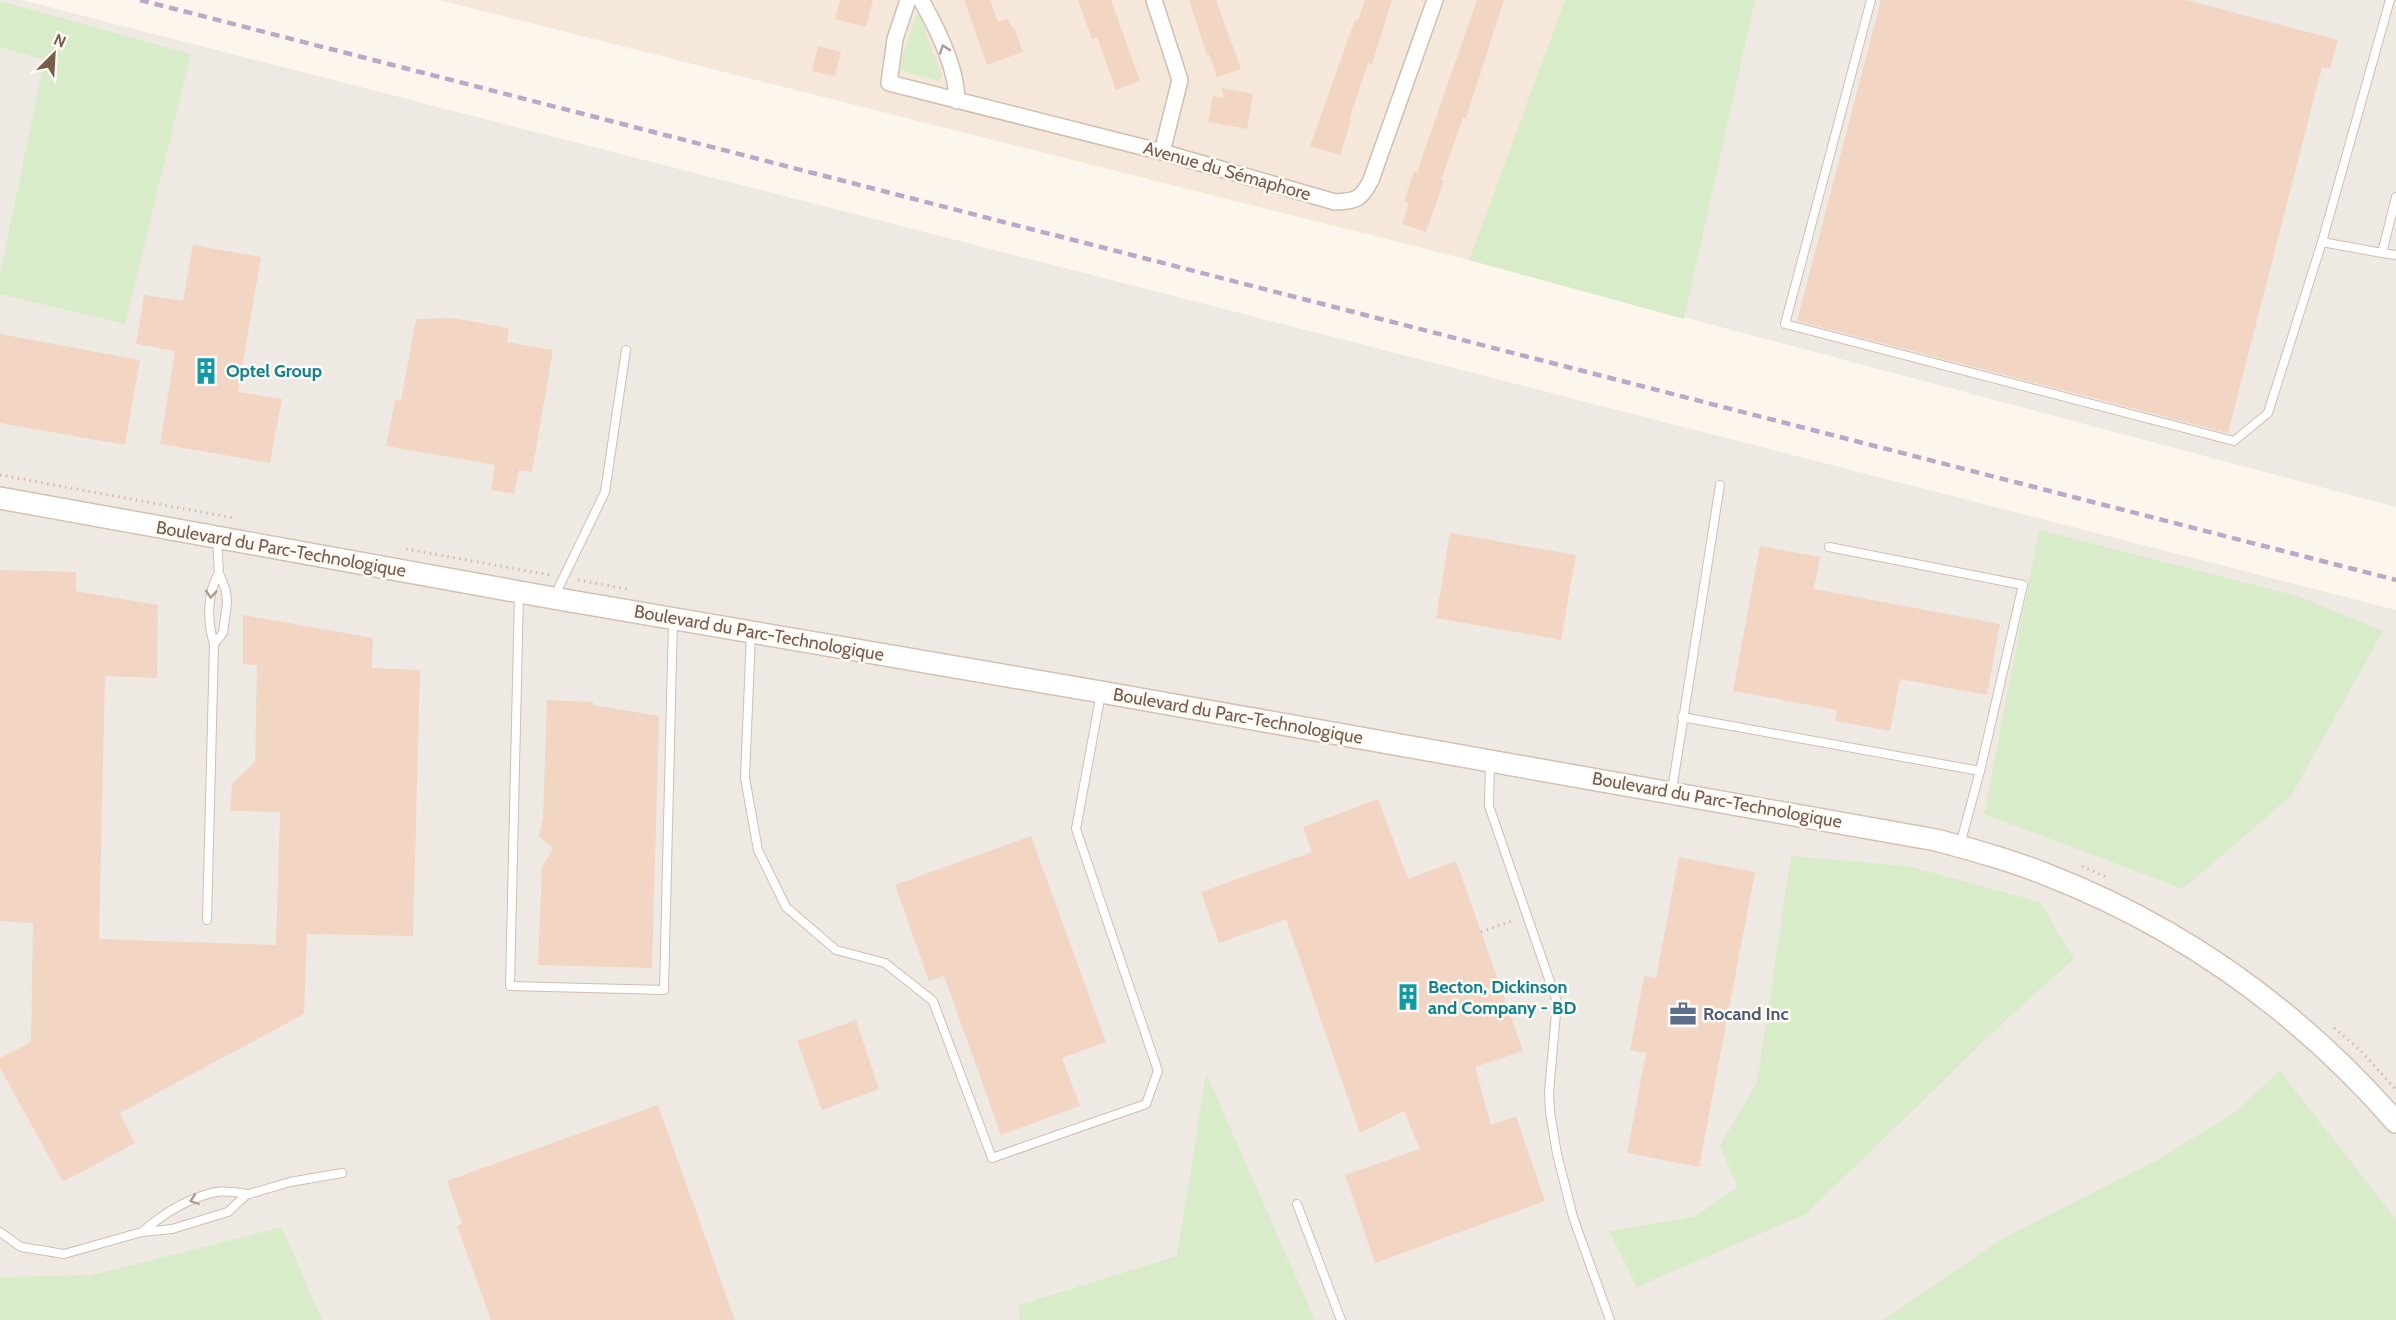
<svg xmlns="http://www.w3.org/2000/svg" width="2396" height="1320" font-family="Cabin,sans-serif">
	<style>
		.residential { fill: #f5e8da }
		.industrial { fill: #efe9e4 }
		.green { fill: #d8ecc9 }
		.building { fill: #f3d5c3 }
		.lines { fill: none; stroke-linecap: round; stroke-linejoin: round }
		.lane-casing { stroke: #d1beb0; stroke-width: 10 }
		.street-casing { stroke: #d1beb0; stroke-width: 18 }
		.secondary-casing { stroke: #d6c0b0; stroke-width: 24 }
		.path { stroke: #d9b8a5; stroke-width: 3; stroke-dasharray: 1.5 4.5; stroke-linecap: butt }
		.lane { stroke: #fff; stroke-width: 8 }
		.street { stroke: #fff; stroke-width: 15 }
		.secondary { stroke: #fff; stroke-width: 21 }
		.rail { stroke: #b9a8c9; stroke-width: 4.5; stroke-dasharray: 9 6; stroke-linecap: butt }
		.oneway { stroke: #af9d94 }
		.labels { text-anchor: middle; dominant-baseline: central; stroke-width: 5; stroke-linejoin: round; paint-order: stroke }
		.street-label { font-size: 18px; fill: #7a5c4d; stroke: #fffaf3 }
		.culture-label { font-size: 18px; font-weight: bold; fill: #0d838f; stroke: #fffaf3; text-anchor: start }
		.service-label { font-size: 18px; font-weight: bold; fill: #4e5e75; stroke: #fffaf3; text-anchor: start }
	</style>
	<rect width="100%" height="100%" fill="#fdf6ec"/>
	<path class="residential" d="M439,0H1565L1469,260Z"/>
	<path class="industrial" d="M0,0H22L2396,610V1320H0Z
		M1565,0H2396V507L1469,260Z"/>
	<path class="green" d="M1565,0H1755L1684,319L1469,260Z
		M0,1L191,54L125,324L0,294V275L44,60L0,47Z
		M916,15L920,16L942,76L939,81L901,70L903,55Z
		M2039,530L2298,596L2383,631L2292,795L2183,889L1984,814Z
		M1791,856L1908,866L2040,902L2074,959L2007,1019L1806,1214L1637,1287L1609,1231L1696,1216L1737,1187L1720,1145L1757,1083Z
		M2280,1071L2396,1219V1320H1883L2000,1240L2155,1161L2231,1115Z
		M1206,1073L1315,1320H1020L1019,1305L1177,1256Z
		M282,1227L322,1320H0V1277L92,1275Z"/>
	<path class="building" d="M840,0H873L866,27L835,19Z
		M964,0H990L998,22L1008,19L1012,28L1014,27L1023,52L987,65Z
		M1078,0H1111L1140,81L1116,90L1097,37L1092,39Z
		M1189,0H1216L1241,69L1217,77L1209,54L1207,55Z
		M1365,0H1392L1372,64L1368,63L1349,120L1351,121L1340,155L1310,146L1355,20H1358Z
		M1477,0H1504L1466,118H1463L1441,180L1444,181L1426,232L1402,224L1409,203L1404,202L1414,171L1417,172Z
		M1881,0H2187L2338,40L2330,69L2322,67L2228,433L1797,321Z
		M818,46L841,52L835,76L812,71Z
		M1221,88L1253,94L1247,129L1208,122L1213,96L1224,98Z
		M193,245L261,257L238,392L282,399L270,463L160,444L175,351L136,344L144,295L183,301Z
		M453,318L509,328L507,342L553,350L532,472L519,470L514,494L491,490L495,465L386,446L395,400L401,401L416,319Z
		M0,334L140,360L125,445L0,423Z
		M1450,533L1576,555L1561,640L1436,618Z
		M1760,546L1820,557L1814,589L2000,624L1987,695L1900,679L1890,731L1835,721L1837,710L1733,691Z
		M0,570L76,572V591L158,605L157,678L105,676L99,939L276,945L280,812L230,811L232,784L255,762L257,665L243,664V615L373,638L372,668L420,670L413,936L307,934L304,1014L120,1113L135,1143L63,1182L0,1068V1058L31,1042L33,923L0,921Z
		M547,700L593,702V705L659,716L652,968L538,965L542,867L553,849L539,836L543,818Z
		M1378,799L1408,879L1456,861L1523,1051L1475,1067L1491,1125L1516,1116L1545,1201L1375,1263L1345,1175L1420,1149L1404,1111L1360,1133L1286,919L1219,943L1201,892L1312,852L1303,827Z
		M1031,836L1106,1042L1062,1058L1080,1106L1001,1135L944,976L929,981L895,885Z
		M1679,857L1755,872L1699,1167L1627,1153L1646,1053L1630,1050L1644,976L1656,978Z
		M856,1020L879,1089L822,1110L797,1041Z
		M658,1105L735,1320H491L457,1226L462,1224L447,1181Z"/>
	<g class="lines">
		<defs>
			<path id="lane" d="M1871,0L1785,324L2234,441L2268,413L2322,242L2390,0
				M2322,242L2382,253L2396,197
				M2382,253L2396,255
				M1829,547L2023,585L1980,771L1960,845
				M519,593L510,986L664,990L673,619
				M554,597L605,492L626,350
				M751,634L745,778L758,850L786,907L836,950L885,963L933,1001L992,1158L1146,1104L1158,1071L1076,829L1101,693
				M214,644L223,633L227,603L226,591L219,573L217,540
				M1682,717L1980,771
				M1490,761L1489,806L1557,1002L1549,1092L1550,1112L1557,1154L1573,1217L1610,1320
				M1672,790L1720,485
				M207,920L214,644C207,622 207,592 219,573
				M1297,1204L1341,1320
				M0,1232L21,1247L64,1254L142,1232L172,1229L228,1212L246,1195L290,1182L342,1173
				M142,1232C164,1213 187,1198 216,1192C226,1190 239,1193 249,1194"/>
			<path id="street" d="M908,0L895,39L889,83L1162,152L1335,202C1356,201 1361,200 1371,180L1435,0
				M921,0C937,28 957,69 957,101
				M1154,0L1180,80L1162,152"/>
			<path id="secondary" d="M0,498L553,598L1101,692L1936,840C1973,850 2010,860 2045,874C2182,927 2299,1011 2396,1122"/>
		</defs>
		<use href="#lane" class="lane-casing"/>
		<use href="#street" class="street-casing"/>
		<use href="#secondary" class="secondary-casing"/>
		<path class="path" d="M0,475L234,518
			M406,549L550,575
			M578,580L627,589
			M2082,866L2106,877
			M1481,932L1514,920
			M2334,1028L2360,1050L2396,1090"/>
		<use href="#lane" class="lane"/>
		<use href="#street" class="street"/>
		<use href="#secondary" class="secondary"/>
		<path class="rail" d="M140,0L2396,580"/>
	</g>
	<defs><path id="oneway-chevron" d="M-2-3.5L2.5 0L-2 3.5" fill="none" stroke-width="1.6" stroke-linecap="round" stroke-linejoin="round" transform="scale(1.5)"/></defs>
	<g class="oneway">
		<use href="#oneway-chevron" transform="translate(944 49) rotate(-109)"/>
		<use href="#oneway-chevron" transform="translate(211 594) rotate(94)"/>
		<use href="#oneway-chevron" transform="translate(194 1200) rotate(161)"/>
	</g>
	<defs>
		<symbol id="building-bare" viewBox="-9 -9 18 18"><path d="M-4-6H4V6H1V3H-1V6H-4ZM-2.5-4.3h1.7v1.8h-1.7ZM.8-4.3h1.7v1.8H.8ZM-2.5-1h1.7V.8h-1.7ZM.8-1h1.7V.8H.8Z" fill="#0f9aa8" stroke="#fffaf3" stroke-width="2.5" paint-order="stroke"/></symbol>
		<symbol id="office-bare" viewBox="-9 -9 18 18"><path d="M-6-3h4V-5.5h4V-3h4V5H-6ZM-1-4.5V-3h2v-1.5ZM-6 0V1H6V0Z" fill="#5c6f8a" stroke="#fffaf3" stroke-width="2.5" paint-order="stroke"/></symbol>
	</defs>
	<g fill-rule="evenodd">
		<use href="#building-bare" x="187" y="352" width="38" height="38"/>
		<use href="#building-bare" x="1389" y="978" width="38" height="38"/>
		<use href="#office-bare" x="1664" y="995" width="38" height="38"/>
	</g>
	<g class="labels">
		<g class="street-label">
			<text transform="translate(1227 171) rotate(16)">Avenue du Sémaphore</text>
			<text transform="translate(281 549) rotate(10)">Boulevard du Parc-Technologique</text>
			<text transform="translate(759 633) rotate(10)">Boulevard du Parc-Technologique</text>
			<text transform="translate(1238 716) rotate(10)">Boulevard du Parc-Technologique</text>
			<text transform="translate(1717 800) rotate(10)">Boulevard du Parc-Technologique</text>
		</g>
		<g class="culture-label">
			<text x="226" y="371">Optel Group</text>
			<text x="1428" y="987">Becton, Dickinson<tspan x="1428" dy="21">and Company - BD</tspan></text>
		</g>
		<g class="service-label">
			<text x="1703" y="1014">Rocand Inc</text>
		</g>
	</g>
	<g transform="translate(54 54) rotate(24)" stroke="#fffaf3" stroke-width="4.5" paint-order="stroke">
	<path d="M0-4.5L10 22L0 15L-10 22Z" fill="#7a5c4d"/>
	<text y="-9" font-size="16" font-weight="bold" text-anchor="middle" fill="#7a5c4d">N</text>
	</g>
</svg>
